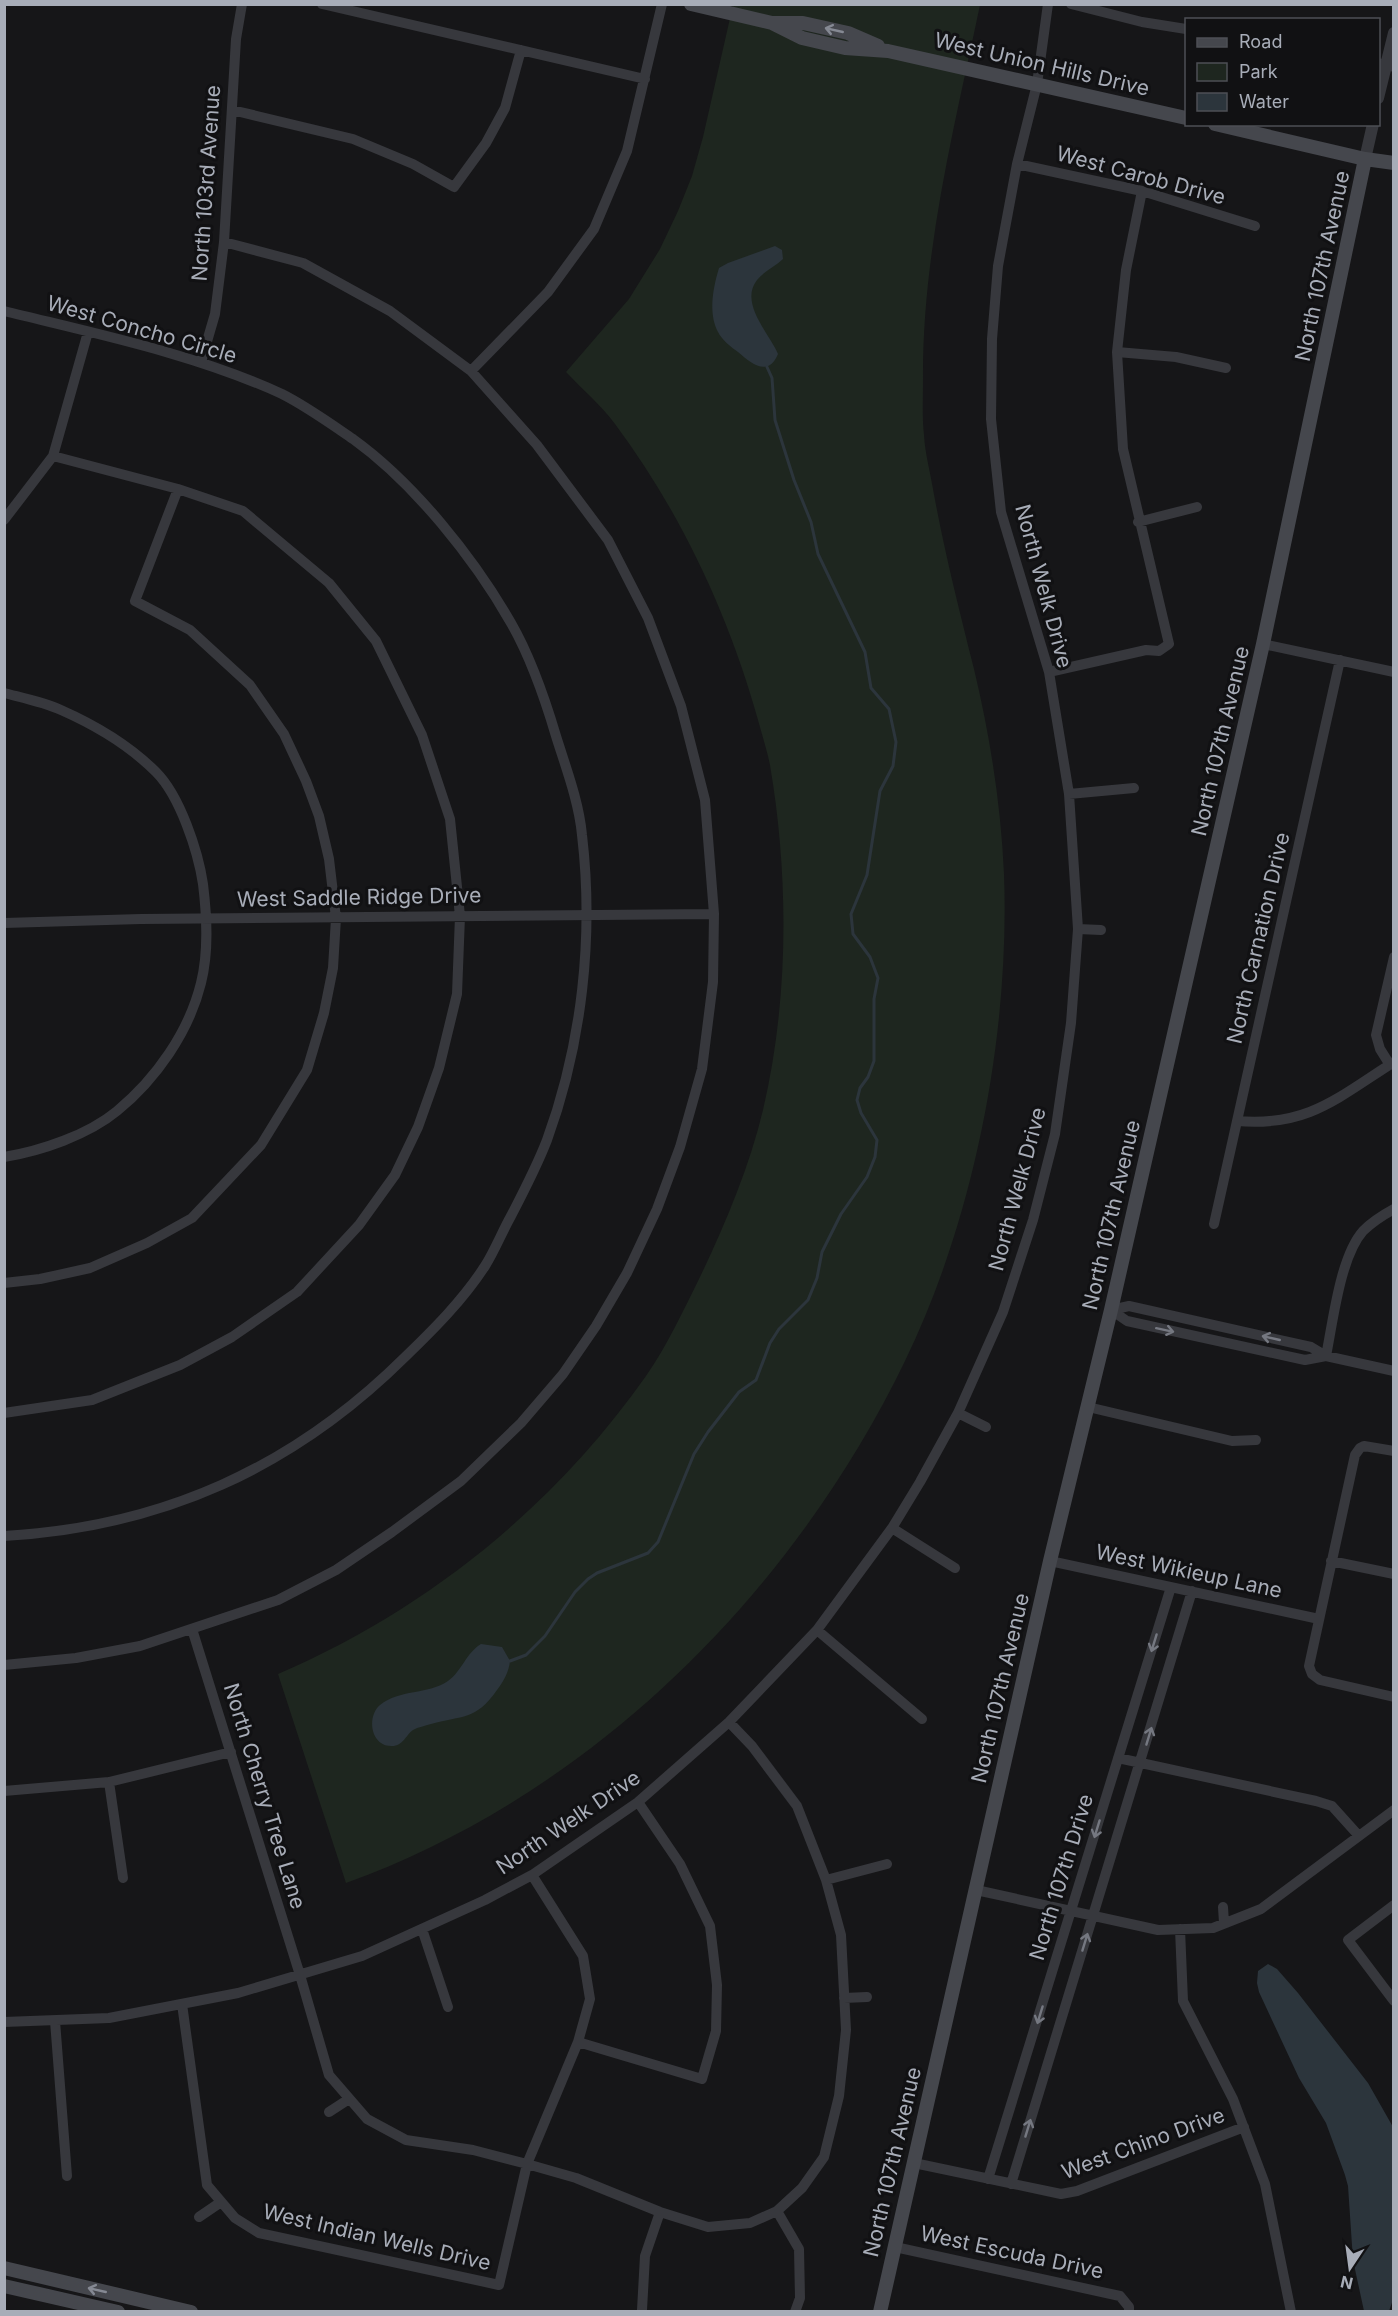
<svg xmlns="http://www.w3.org/2000/svg" width="1398" height="2316" font-family="Inter,sans-serif">
	<style>
		.green { fill: #1e261f }
		.water { fill: #2c353c }
		.lines { fill: none; stroke-linecap: round; stroke-linejoin: round }
		.stream { stroke: #2c353c; stroke-width: 3 }
		.minor { stroke: #37383d; stroke-width: 10 }
		.tertiary { stroke: #37383d; stroke-width: 12 }
		.secondary { stroke: #45474d; stroke-width: 14 }
		.oneway { stroke: #858993 }
		.oneway2 { stroke: #757881 }
		.labels { text-anchor: middle; dominant-baseline: central; stroke-width: 6; stroke-linejoin: round; paint-order: stroke }
		.street-label { font-size: 21px; fill: #a8adb8; stroke: #111113 }
	</style>
	<rect width="100%" height="100%" fill="#161618"/>
	<path class="green" d="M733,5H980C954,129 922,253 923,381C923,398 922,417 924,435C925,453 930,471 933,489C944,550 959,609 974,669C990,736 1001,805 1004,874C1010,1033 975,1217 905,1361C792,1594 592,1794 346,1883L278,1674C426,1610 553,1508 646,1376C667,1346 683,1311 699,1279C725,1225 749,1168 763,1110C789,999 789,877 770,765C767,750 762,735 758,720C729,615 680,511 615,424C601,405 582,389 566,372L629,299L660,249L678,211L692,176L703,137Z"/>
	<path class="water" d="M775,246L782,250L783,259C775,267 764,271 757,280C739,303 769,333 778,354C768,378 751,363 738,352C731,347 722,340 718,332C708,313 713,288 719,268L728,263Z
		M481,1644L502,1647L510,1661C509,1672 503,1682 497,1690C475,1721 463,1715 431,1724C425,1726 418,1727 413,1730C406,1735 403,1746 392,1746C371,1747 366,1717 380,1705C400,1689 427,1695 448,1681C462,1671 466,1653 481,1644Z
		M1268,1964L1277,1969L1298,1993L1368,2083L1393,2127L1394,2297L1389,2311H1364L1353,2260L1348,2186L1345,2175L1326,2123L1299,2078L1259,1992L1257,1983L1258,1971Z"/>
	<g class="lines">
		<path class="stream" d="M510,1661L526,1655L545,1636L575,1592L588,1579L597,1573L648,1553L658,1542L694,1454L708,1432L739,1392L756,1380L770,1343L779,1329L808,1300L817,1278L822,1252L841,1214L867,1177L875,1157L877,1140L861,1113L857,1100L860,1088L868,1077L874,1061V999L878,978L870,957L853,934L851,914L867,875L880,791L893,766L896,742L889,709L871,688L865,652L818,554L811,522L794,480L775,420L772,378L767,367"/>
		<path class="minor" d="M322,4L645,79
			M1071,4L1142,22L1186,29
			M1378,63L1394,67
			M232,110L353,139L413,164L454,187L486,143L505,108L521,50
			M1017,164L1142,191L1255,226
			M4,311C97,334 195,354 282,394C306,406 331,424 353,439C414,483 474,558 511,623C530,656 545,699 556,736C566,768 579,802 582,835C594,937 582,1044 547,1140C537,1166 524,1191 511,1216C502,1232 495,1250 485,1266C463,1300 434,1329 405,1357C293,1468 162,1527 4,1536
			M1117,352L1176,357L1226,368
			M201,362L215,314L224,242L236,39L242,4
			M471,371L548,292L594,229L627,151L662,4
			M4,520L53,456L88,332
			M1138,522L1197,507
			M1263,644L1394,672
			M1049,672L1146,650L1159,651L1169,644L1123,449L1117,352L1126,270L1142,191
			M4,693C23,698 43,702 61,710C95,725 130,746 156,772C180,796 198,851 203,884C207,917 209,951 201,983C189,1032 156,1079 117,1111C88,1135 41,1151 4,1157
			M1069,794L1134,788
			M4,923L141,919L714,914
			M1078,929L1101,930
			M1390,1065L1380,1049L1376,1035L1394,957
			M1237,1121C1308,1127 1337,1098 1394,1062
			M1214,1224L1340,660
			M4,1283L40,1279L90,1268L147,1243L192,1218L261,1145L307,1070L324,1013L333,968L336,918L329,859L319,816L306,781L284,734L250,685L190,630L135,601L178,489
			M1111,1310L1129,1306L1311,1347L1326,1356L1394,1371
			M1111,1310L1127,1321L1305,1360L1326,1356
			M1326,1356C1333,1322 1340,1257 1363,1231C1372,1222 1383,1215 1394,1209
			M1088,1407L1232,1441L1256,1440
			M4,1413L92,1400L180,1365L232,1337L297,1292L359,1225L395,1175L418,1127L439,1068L457,994L460,916L450,819L422,735L376,641L329,583L243,511L178,489L53,456
			M986,1427L958,1413L1003,1312L1033,1220L1055,1134L1071,1023L1078,929L1069,794L1049,672L1001,512L991,419L992,339L998,266L1017,164L1037,84L1048,4
			M1394,1451L1364,1446L1360,1448L1355,1455L1309,1666L1312,1674L1320,1680L1394,1697
			M892,1528L955,1568
			M1050,1561L1319,1619
			M1331,1561L1394,1574
			M192,1629L300,1975L329,2075L367,2119L406,2140L473,2150L527,2164L576,2178L660,2212L708,2227L750,2223L777,2211L802,2188L824,2157L839,2096L846,2030L841,1935L826,1880L797,1806L752,1746L729,1722
			M817,1630L922,1719
			M4,1665L76,1658L140,1646L278,1600L336,1570L392,1532L461,1481L521,1423L563,1374L596,1326L627,1273L657,1209L680,1147L702,1069L713,982L714,914L705,800L681,706L648,618L608,540L537,445L471,371L390,311L303,263L224,242
			M1118,1758L1316,1801L1332,1806L1359,1836
			M109,1782L123,1878
			M4,1791L109,1782L231,1752
			M826,1880L887,1864
			M976,1890L1158,1930L1213,1928L1261,1909L1394,1810
			M1394,1905L1348,1940L1394,2001
			M1223,1907L1224,1923
			M422,1929L448,2007
			M1180,1929L1183,2001L1233,2099L1265,2184L1291,2312
			M844,1998L867,1997
			M182,2004L207,2185L235,2218L259,2233L499,2285L527,2164L578,2042L590,1999L583,1956L532,1875
			M55,2021L67,2176
			M4,2022L109,2018L238,1993L362,1956L485,1900L532,1875L638,1802L729,1722L817,1630L892,1528L920,1482L958,1413
			M578,2042L702,2079L716,2031L717,1985L710,1926L680,1864L638,1802
			M329,2112L349,2099
			M914,2163L1061,2194L1077,2191L1244,2127
			M988,2179L1171,1587
			M1011,2184L1192,1591
			M777,2211L799,2249L800,2298L795,2312
			M199,2217L221,2202
			M895,2247L1120,2296L1129,2307V2312
			M642,2310L645,2256L660,2212"/>
		<path class="tertiary" d="M1378,98L1394,33
			M1365,159L1373,124"/>
		<path class="secondary" d="M691,4L772,23H803L848,33L878,46
			M772,23L802,38L845,48L888,51L1186,118
			M1215,124L1365,159L1394,163
			M4,2268L191,2312
			M4,2286L118,2312
			M880,2312L1050,1561L1111,1310L1263,644L1365,159"/>
	</g>
	<defs><path id="oneway-shaft" d="M-6 0H5M1.5-3L5.5 0L1.5 3" fill="none" stroke-width="1.6" stroke-linecap="round" stroke-linejoin="round" transform="scale(1.5)"/></defs>
	<g class="oneway">
		<use href="#oneway-shaft" transform="translate(834 30) rotate(-167)"/>
		<use href="#oneway-shaft" transform="translate(97 2290) rotate(-167)"/>
	</g>
	<g class="oneway2">
		<use href="#oneway-shaft" transform="translate(1165 1330) rotate(12)"/>
		<use href="#oneway-shaft" transform="translate(1271 1338) rotate(-167)"/>
		<use href="#oneway-shaft" transform="translate(1154 1643) rotate(107)"/>
		<use href="#oneway-shaft" transform="translate(1149 1736) rotate(-73)"/>
		<use href="#oneway-shaft" transform="translate(1097 1829) rotate(107)"/>
		<use href="#oneway-shaft" transform="translate(1085 1942) rotate(-73)"/>
		<use href="#oneway-shaft" transform="translate(1040 2015) rotate(107)"/>
		<use href="#oneway-shaft" transform="translate(1028 2128) rotate(-73)"/>
	</g>
	<g class="labels">
		<g class="street-label">
			<text transform="translate(1042 64) rotate(13)">West Union Hills Drive</text>
			<text transform="translate(1141 175) rotate(15)">West Carob Drive</text>
			<text transform="translate(206 183) rotate(-86)">North 103rd Avenue</text>
			<text transform="translate(1322 266) rotate(-78)">North 107th Avenue</text>
			<text transform="translate(142 329) rotate(16)">West Concho Circle</text>
			<text transform="translate(1044 586) rotate(75)">North Welk Drive</text>
			<text transform="translate(1220 741) rotate(-77)">North 107th Avenue</text>
			<text transform="translate(359 897) rotate(-1)">West Saddle Ridge Drive</text>
			<text transform="translate(1258 938) rotate(-77)">North Carnation Drive</text>
			<text transform="translate(1017 1189) rotate(-75)">North Welk Drive</text>
			<text transform="translate(1111 1215) rotate(-77)">North 107th Avenue</text>
			<text transform="translate(1189 1571) rotate(12)">West Wikieup Lane</text>
			<text transform="translate(1000 1688) rotate(-77)">North 107th Avenue</text>
			<text transform="translate(265 1796) rotate(73)">North Cherry Tree Lane</text>
			<text transform="translate(568 1822) rotate(-34)">North Welk Drive</text>
			<text transform="translate(1061 1877) rotate(-73)">North 107th Drive</text>
			<text transform="translate(1143 2143) rotate(-20)">West Chino Drive</text>
			<text transform="translate(892 2162) rotate(-77)">North 107th Avenue</text>
			<text transform="translate(377 2237) rotate(13)">West Indian Wells Drive</text>
			<text transform="translate(1012 2252) rotate(12)">West Escuda Drive</text>
		</g>
	</g>
	<rect width="1398" height="2316" fill="none" stroke="#a8adb8" stroke-width="12"/>
	<rect x="1185" y="18" width="195" height="108" fill="#111113" stroke="#4d4f55" stroke-width="1.5"/>
	<rect x="1197" y="38" width="30" height="9" fill="#45474d" stroke="#4d4f55" stroke-width="1.5"/>
	<text x="1239" y="48" font-size="18" fill="#a8adb8">Road</text>
	<rect x="1197" y="63" width="30" height="18" fill="#1e261f" stroke="#4d4f55" stroke-width="1.5"/>
	<text x="1239" y="78" font-size="18" fill="#a8adb8">Park</text>
	<rect x="1197" y="93" width="30" height="18" fill="#2c353c" stroke="#4d4f55" stroke-width="1.5"/>
	<text x="1239" y="108" font-size="18" fill="#a8adb8">Water</text>
	<g transform="translate(1350 2268) rotate(193)" stroke="#111113" stroke-width="4.5" paint-order="stroke">
	<path d="M0-4.5L10 22L0 15L-10 22Z" fill="#a8adb8"/>
	<text y="-9" font-size="16" font-weight="bold" text-anchor="middle" fill="#a8adb8">N</text>
	</g>
</svg>
